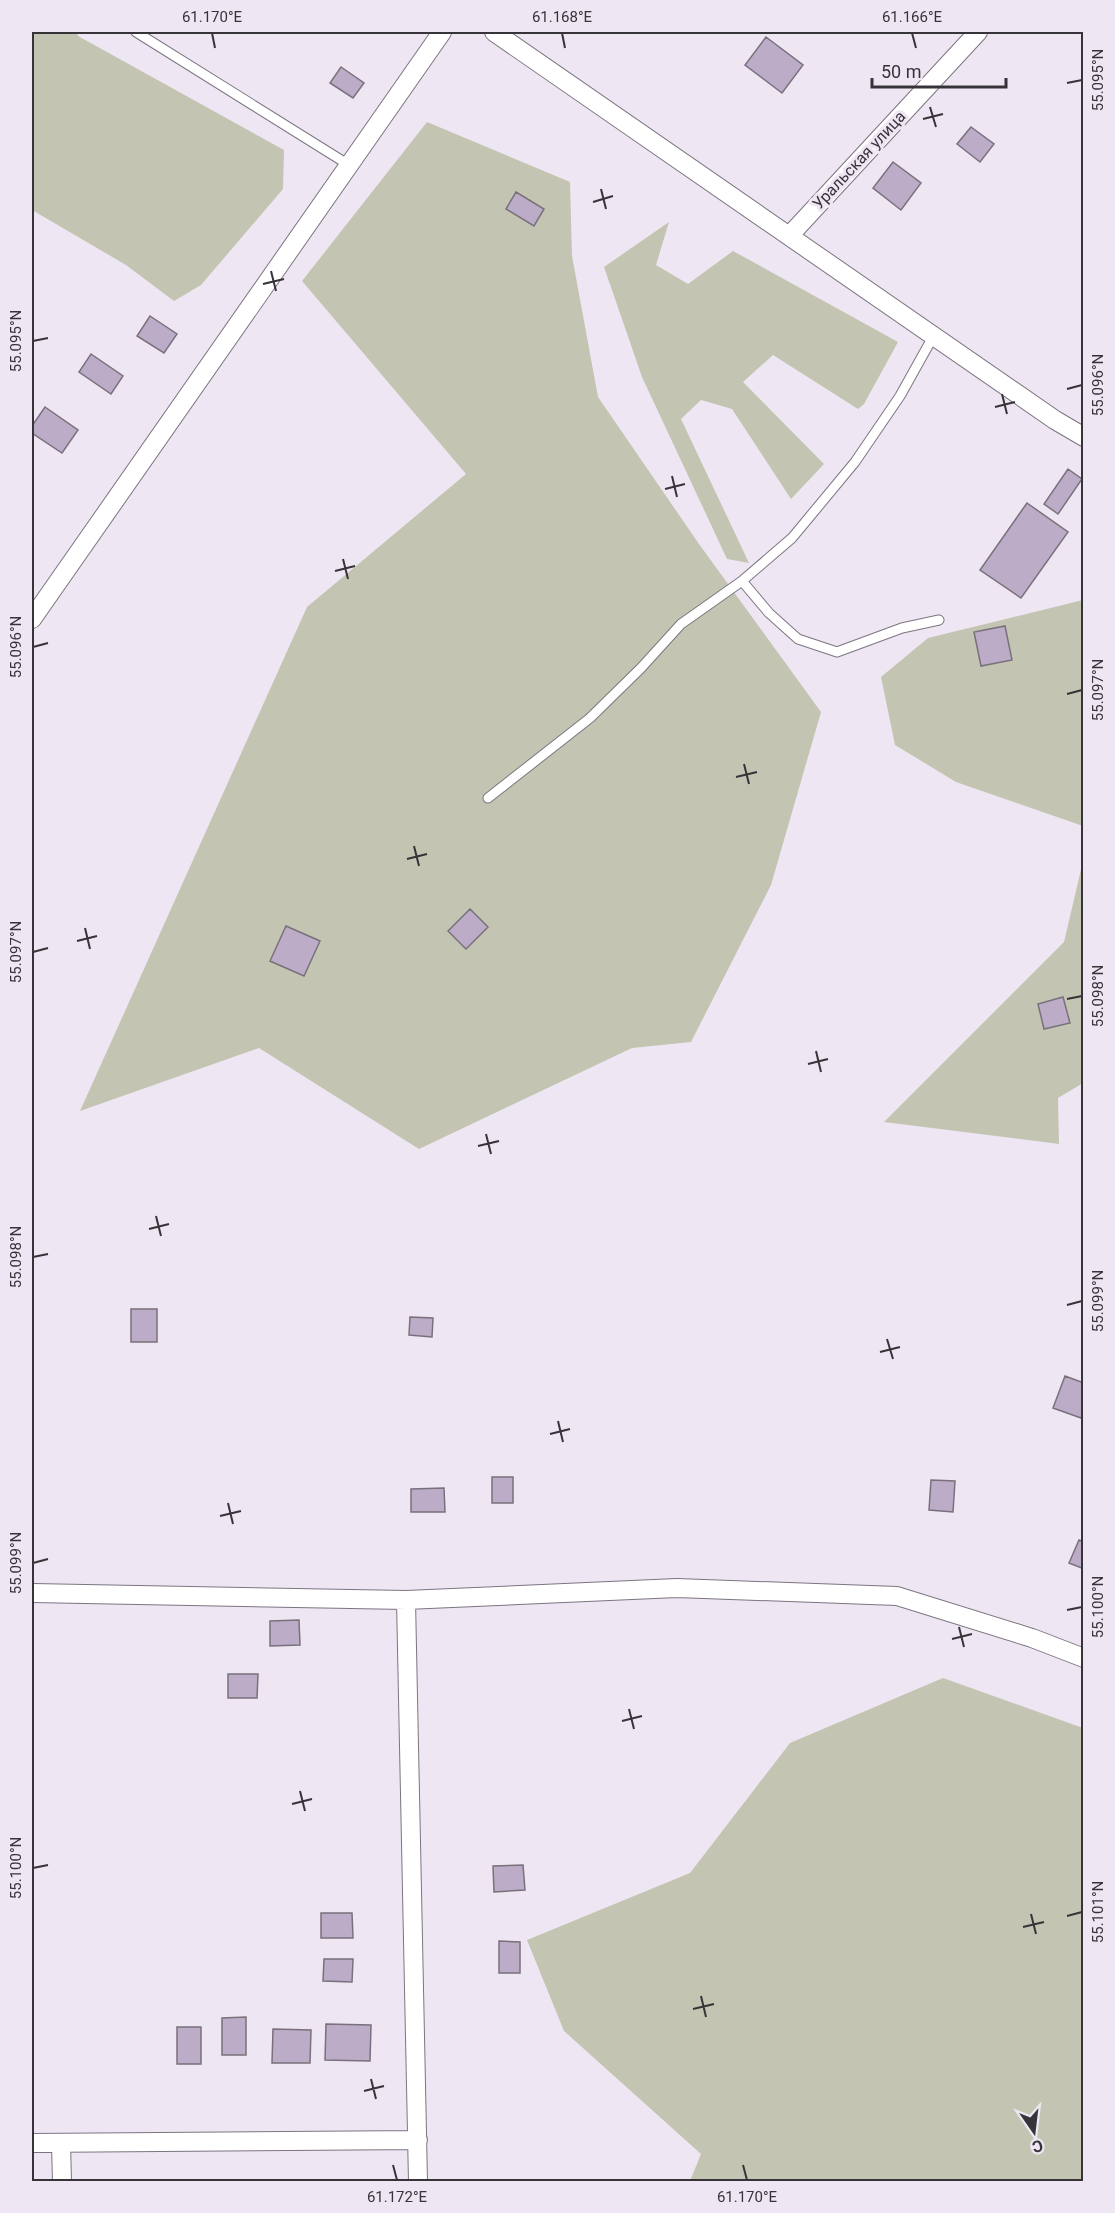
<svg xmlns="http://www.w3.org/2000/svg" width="1115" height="2213" font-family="Roboto,sans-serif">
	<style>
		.green { fill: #c3c5b2 }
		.building { fill: #bdacc7; stroke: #78717c; stroke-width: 1.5 }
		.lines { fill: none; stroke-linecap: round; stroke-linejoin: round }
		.service-casing { stroke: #7c7580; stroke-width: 11 }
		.minor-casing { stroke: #7c7580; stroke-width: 20 }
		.service { stroke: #fff; stroke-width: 9 }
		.minor { stroke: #fff; stroke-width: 18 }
		.ticks { fill: none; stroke: #373439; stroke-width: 2 }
		.labels { text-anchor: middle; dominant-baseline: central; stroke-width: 6; stroke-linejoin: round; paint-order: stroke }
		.street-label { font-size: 16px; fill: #373439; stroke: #eee6f2 }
		.neatline { fill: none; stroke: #373439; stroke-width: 2 }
		.ticks-label { font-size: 15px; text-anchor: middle; fill: #373439 }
	</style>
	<rect width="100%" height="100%" fill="#eee6f2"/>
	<path class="green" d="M32,32H76L78,36L284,150L283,189L201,285L174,301L126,265L32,210Z
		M427,122L570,182L572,256L598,397L699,544L821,712L771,885L691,1042L632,1048L419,1149L259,1048L80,1111L307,607L466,474L302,281Z
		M669,222L656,265L688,284L733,251L898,342L864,404L858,409L773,355L743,382L824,464L791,499L732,409L701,400L681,419L749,563L727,559L642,377L604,267Z
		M1083,600V826L956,782L895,745L881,677L928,638Z
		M1083,861V1083L1058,1098L1059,1144L884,1122L1064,942Z
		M943,1678L1083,1728V2181H690L701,2154L564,2031L527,1940L690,1873L790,1743Z"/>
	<path class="building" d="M766,37L803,65L782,93L745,65Z
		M341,67L364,83L353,98L330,83Z
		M971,127L994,144L980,162L957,144Z
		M893,162L921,183L901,210L873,188Z
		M516,192L544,209L534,226L506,209Z
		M150,316L177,334L164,353L137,336Z
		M91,354L123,376L111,394L79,372Z
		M45,407L78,430L62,453L32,433V426Z
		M1068,469L1082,479L1058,514L1044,504Z
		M1027,503L1068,532L1021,598L980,570Z
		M1005,626L1012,660L981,666L974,632Z
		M470,909L488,927L466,949L448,931Z
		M286,926L320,941L304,976L270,961Z
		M1063,997L1070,1023L1044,1029L1038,1004Z
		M131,1309H157V1342H131Z
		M410,1317L433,1318L432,1337L409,1335Z
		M1065,1376L1084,1383V1410L1081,1418L1053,1408Z
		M492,1477H513V1503H492Z
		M931,1480L955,1481L953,1512L929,1510Z
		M444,1488L445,1512H411V1489Z
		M1079,1540L1084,1542V1569L1069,1563Z
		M299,1620L300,1645L270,1646V1621Z
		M228,1674H258L257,1698H228Z
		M523,1865L525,1890L494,1892L493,1866Z
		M321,1913H352L353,1938H321Z
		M499,1941L520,1942V1973H499Z
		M324,1959H353L352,1982L323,1981Z
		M246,2017V2055H222V2018Z
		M326,2024L371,2025L370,2061L325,2060Z
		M177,2027H201V2064H177Z
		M273,2029L311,2030L310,2063H272Z"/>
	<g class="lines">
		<defs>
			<path id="service" d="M136,32L349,165
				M742,581L769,613L798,639L837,652L902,628L939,620
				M488,798L590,718L641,668L681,624L742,581L792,538L855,462L900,396L934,335"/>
			<path id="minor" d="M494,32L1055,420L1084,437
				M790,235L978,32
				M32,619L442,32
				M32,1593L406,1600L677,1588L897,1596L1032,1638L1084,1658
				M406,1600L418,2182
				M32,2143L418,2140
				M61,2143L62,2182"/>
		</defs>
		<use href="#service" class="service-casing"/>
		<use href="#minor" class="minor-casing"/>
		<use href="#service" class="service"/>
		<use href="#minor" class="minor"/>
	</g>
	<path class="ticks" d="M212,33L215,48M562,33L565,48M912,33L916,48M1067,83L1082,80M930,107L936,127M923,119L943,114M601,189L606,209M593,202L613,196M271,271L276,291M263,284L284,279M33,341L48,338M1067,389L1082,385M1002,394L1007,414M995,407L1015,402M672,476L677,497M665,489L685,484M343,559L348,579M335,571L355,566M33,647L48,643M1067,694L1082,690M744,764L749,784M736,777L757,772M414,846L419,866M407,859L427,854M85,928L90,949M77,941L97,936M33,952L48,948M1067,999L1082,996M816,1051L821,1072M808,1064L828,1059M486,1134L491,1154M478,1146L499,1141M156,1216L161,1236M149,1229L169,1224M33,1257L48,1254M1067,1305L1082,1301M887,1339L893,1359M880,1352L900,1347M558,1421L563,1442M550,1434L570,1429M228,1503L233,1524M220,1516L241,1511M33,1563L48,1559M1067,1610L1082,1607M959,1627L964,1647M952,1639L972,1634M629,1709L634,1729M622,1721L642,1716M300,1791L305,1811M292,1804L312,1799M33,1868L48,1865M1031,1914L1036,1934M1067,1916L1082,1912M1023,1927L1044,1922M701,1996L706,2017M693,2009L714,2004M371,2079L376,2099M364,2091L384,2086M393,2165L397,2180M743,2165L747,2180"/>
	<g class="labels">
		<g class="street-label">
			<text transform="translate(859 160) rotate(-47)">Уральская улица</text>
		</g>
	</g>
	<rect width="1115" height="2213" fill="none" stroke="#eee6f2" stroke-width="66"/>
	<g transform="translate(1034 2132) rotate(166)" stroke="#eee6f2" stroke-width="4.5" paint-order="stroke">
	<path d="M0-4.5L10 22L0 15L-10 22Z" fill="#373439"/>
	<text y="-9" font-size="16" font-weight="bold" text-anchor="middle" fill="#373439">С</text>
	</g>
	<path d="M872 78v9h134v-9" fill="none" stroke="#373439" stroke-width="3"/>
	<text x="881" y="78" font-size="18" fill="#373439" stroke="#eee6f2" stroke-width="4.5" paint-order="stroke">50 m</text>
	<rect x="33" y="33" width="1049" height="2147" class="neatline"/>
	<g class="ticks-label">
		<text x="212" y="22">61.170°E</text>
		<text x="562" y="22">61.168°E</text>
		<text x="912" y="22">61.166°E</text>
		<text transform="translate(1098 80) rotate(-90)" y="5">55.095°N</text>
		<text transform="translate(16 341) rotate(-90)" y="5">55.095°N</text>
		<text transform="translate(1098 385) rotate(-90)" y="5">55.096°N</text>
		<text transform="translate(16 647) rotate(-90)" y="5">55.096°N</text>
		<text transform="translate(1098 690) rotate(-90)" y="5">55.097°N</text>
		<text transform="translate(16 952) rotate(-90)" y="5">55.097°N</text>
		<text transform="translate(1098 996) rotate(-90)" y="5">55.098°N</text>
		<text transform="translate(16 1257) rotate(-90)" y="5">55.098°N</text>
		<text transform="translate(1098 1301) rotate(-90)" y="5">55.099°N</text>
		<text transform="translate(16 1563) rotate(-90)" y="5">55.099°N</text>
		<text transform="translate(1098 1607) rotate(-90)" y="5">55.100°N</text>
		<text transform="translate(16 1868) rotate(-90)" y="5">55.100°N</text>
		<text transform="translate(1098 1912) rotate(-90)" y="5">55.101°N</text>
		<text x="397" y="2202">61.172°E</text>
		<text x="747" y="2202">61.170°E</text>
	</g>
</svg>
